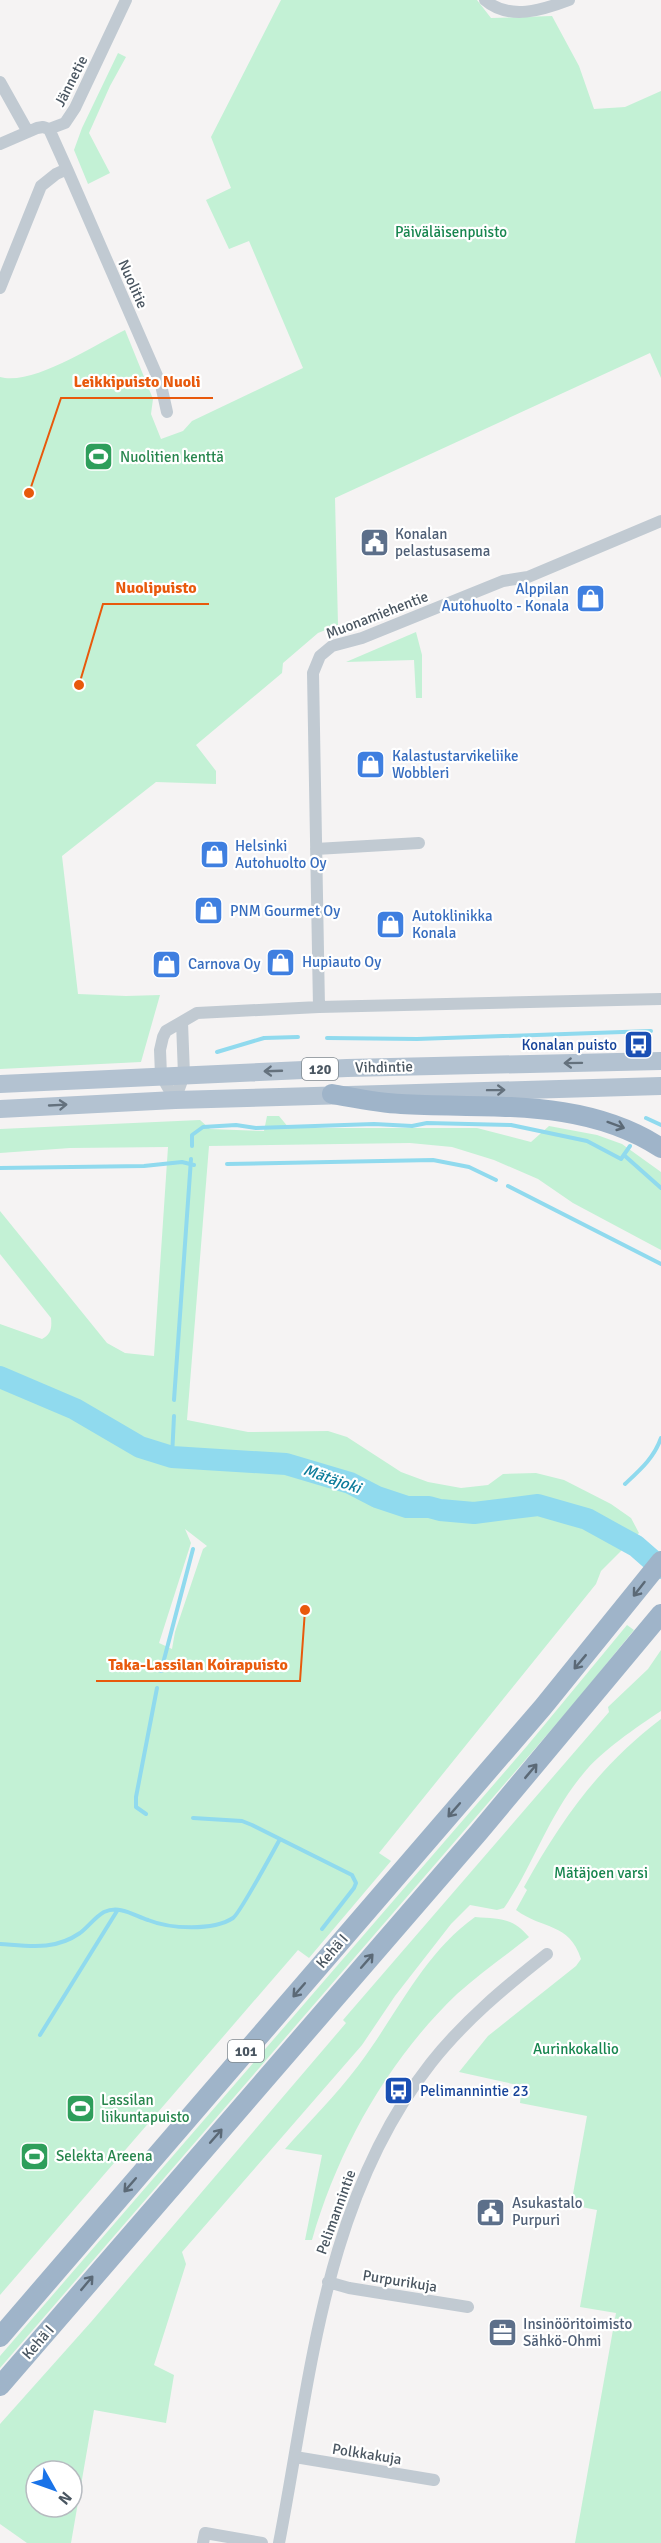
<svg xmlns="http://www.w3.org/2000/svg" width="661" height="2543" font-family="Signika,sans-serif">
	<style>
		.green { fill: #c3f1d5; fill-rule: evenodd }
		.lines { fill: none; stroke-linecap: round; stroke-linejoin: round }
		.stream { stroke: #90daee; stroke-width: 4 }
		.river { stroke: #90daee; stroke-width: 22 }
		.minor { stroke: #c1cad2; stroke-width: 12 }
		.primary { stroke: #b3c2d1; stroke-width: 18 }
		.trunk { stroke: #9fb4c9; stroke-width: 20 }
		.oneway { stroke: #64717d }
		.oneway2 { stroke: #5b6976 }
		.labels { text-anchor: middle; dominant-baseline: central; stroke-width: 4.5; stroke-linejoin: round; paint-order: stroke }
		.shield { fill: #fff; stroke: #808990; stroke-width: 1.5 }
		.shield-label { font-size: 14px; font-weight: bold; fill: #4a5661 }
		.street-label { font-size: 15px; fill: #4a5661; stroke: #fff }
		.park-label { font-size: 15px; fill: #17864f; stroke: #fff }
		.leisure-label { font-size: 15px; fill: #27864d; stroke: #fff; text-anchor: start }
		.service-label { font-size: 15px; fill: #4e5e75; stroke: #fff; text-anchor: start }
		.shop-label { font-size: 15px; fill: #366cbe; stroke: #fff; text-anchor: start }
		.transit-label { font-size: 15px; fill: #164399; stroke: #fff; text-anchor: end }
		.water-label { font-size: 16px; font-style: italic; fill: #0c7c9b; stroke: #fff }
		.leader { fill: none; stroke: #e8590c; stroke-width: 2 }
		.callout-dot { fill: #e8590c; stroke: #fff; stroke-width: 2 }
		.callout-label { font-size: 16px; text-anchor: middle; font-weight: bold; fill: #e8590c; stroke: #fff; stroke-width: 4.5; stroke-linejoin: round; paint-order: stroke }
	</style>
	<rect width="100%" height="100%" fill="#f5f3f3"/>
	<path class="green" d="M281,0H477L491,18L552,16L579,66L594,109L625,107L661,91V378L650,353L335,498L338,625L318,633L283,663L282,673L196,745L216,771V784L156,782L62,856L78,994L126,996L160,995L141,1062L0,1069V377C33,386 94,345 125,330L153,399L151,414L161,439L183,431L192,421L303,368L249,241L229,249L206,200L231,188L211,137Z
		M118,53L126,57L110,86L89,133L110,173L88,184L74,150L82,128Z
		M416,632L422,655V698H416L414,660L346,662Z
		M267,1116H279L289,1128H477L531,1142L549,1126L597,1135L622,1144L661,1172V1250L573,1203L538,1179L494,1160L452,1147L410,1143L209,1146L187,1420L248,1432L328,1431L347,1437L401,1472L428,1482L461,1488L488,1485L503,1474L536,1473L564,1480L611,1504L631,1518L639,1533L601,1571L596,1584L379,1853L391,1861L309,1958L298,1950L0,2295V1324L42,1339C51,1334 52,1328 51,1318L0,1254V1211L107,1343L125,1353L154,1356L168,1147L70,1148L0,1153V1129L200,1120L210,1129L264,1131ZM185,1529L207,1546L203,1549L175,1632L172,1649L159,1643L191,1543Z
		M627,1625L634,1630L577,1700L0,2368V2356L527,1746Z
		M661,1650V1711C637,1727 601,1751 583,1774C549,1814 533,1866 504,1908L497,1910L470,1905L451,1924L395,1996L362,2045L182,2252L186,2264L154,2365L174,2375L166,2423L94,2410L71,2543H27L0,2524V2424L91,2322L346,2023L343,2020L609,1712L608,1707L648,1669ZM36,2471H72V2507H36Z
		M661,1719V2543H575L616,2313L580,2307L597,2210L571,2205L587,2116L520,2103L522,2086L459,2072L488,2036L576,1966L581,1959C569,1922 543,1930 516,1910L527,1890L524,1887C561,1820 599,1766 661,1719Z
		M475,1917C500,1919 512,1917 529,1937C505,1956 479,1974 457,1994C388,2060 338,2149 312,2240H305L322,2155L285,2149C309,2122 336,2095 358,2066C396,2016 423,1954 475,1917Z"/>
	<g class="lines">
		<path class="stream" d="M327,1038L417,1039L651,1031
			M217,1052L264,1038L298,1037
			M646,1118L661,1125
			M192,1146V1135L203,1127L236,1125L256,1128L374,1124L412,1126L427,1123L511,1125L587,1141L621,1159L630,1146
			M625,1156L661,1188
			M227,1164L433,1160L469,1167L496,1180
			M0,1168L144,1166L182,1162L194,1165
			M508,1186L661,1264
			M174,1400L191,1159
			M172,1457L174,1416
			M208,1468L209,1460
			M625,1484C640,1470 654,1458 661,1438
			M161,1671L193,1549
			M146,1814L136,1807V1797L157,1688
			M193,1818L242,1821L252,1825L352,1875L356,1883L354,1888L322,1929
			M0,1944C29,1946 54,1951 80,1933C88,1927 95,1917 104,1912C120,1905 133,1915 148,1920C170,1929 213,1931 233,1918C239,1914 274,1850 280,1839
			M40,2035L117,1911"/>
		<path class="river" d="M0,1377L75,1409L140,1447L172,1457L286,1464L350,1483L377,1497L407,1507H429L440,1510L474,1513L538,1505L587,1519L636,1546L661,1568"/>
		<path class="minor" d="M485,0C509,21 543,10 569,0
			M0,82L28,132
			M0,144L37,128L43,127L49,129
			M67,169L161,385L167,412
			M0,288L41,186L56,174L67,169L49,129L65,123L75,108L126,0
			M316,849L419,843
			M319,1007L313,673L320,656L332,646L362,638L503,581L528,577L661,521
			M175,1100L161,1075L160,1050L163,1037L166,1031L197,1013L319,1007L661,999
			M175,1100L184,1075L182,1022
			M328,2282L349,2288L468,2307
			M295,2457L434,2480
			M203,2543L205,2533L262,2543
			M279,2543C311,2378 323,2200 431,2063C464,2021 505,1987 547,1954"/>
		<path class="primary" d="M0,1084L347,1068L661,1061
			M0,1109L175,1100L661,1086"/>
		<path class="trunk" d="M332,1094C355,1098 378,1103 401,1104C490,1109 583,1097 661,1148
			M0,2337L543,1707L661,1561
			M0,2386L479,1832L661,1614"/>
	</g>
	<defs><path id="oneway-shaft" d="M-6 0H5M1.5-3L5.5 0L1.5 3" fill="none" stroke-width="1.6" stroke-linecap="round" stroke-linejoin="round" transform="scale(1.5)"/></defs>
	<g class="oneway">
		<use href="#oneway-shaft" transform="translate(573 1063) rotate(179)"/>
		<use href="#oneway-shaft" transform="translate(273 1071) rotate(178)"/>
		<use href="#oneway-shaft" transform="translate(496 1090) rotate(-1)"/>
		<use href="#oneway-shaft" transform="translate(58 1105) rotate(-3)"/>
	</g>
	<g class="oneway2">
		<use href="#oneway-shaft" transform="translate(616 1125) rotate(20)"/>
		<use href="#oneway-shaft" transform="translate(639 1589) rotate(128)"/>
		<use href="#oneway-shaft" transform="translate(580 1662) rotate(130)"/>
		<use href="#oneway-shaft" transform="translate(531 1771) rotate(-50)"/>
		<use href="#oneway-shaft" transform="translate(454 1810) rotate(131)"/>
		<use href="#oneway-shaft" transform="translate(367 1961) rotate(-49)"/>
		<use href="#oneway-shaft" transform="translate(299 1990) rotate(131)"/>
		<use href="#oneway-shaft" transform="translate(216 2136) rotate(-49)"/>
		<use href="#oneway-shaft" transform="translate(130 2185) rotate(131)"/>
		<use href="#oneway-shaft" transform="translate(87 2283) rotate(-50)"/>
	</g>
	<defs>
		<symbol id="stadium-square" viewBox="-11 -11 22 22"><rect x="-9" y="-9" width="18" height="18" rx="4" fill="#2e9e5b" stroke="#fff"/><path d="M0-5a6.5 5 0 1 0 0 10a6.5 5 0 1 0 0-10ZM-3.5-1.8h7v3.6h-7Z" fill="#fff"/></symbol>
		<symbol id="civic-square" viewBox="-11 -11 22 22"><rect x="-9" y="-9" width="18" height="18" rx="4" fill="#5c6f8a" stroke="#fff"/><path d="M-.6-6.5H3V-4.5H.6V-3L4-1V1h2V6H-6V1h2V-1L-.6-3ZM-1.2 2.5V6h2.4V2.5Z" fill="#fff"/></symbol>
		<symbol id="shop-square" viewBox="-11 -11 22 22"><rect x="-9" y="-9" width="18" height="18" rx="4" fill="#3f7fe0" stroke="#fff"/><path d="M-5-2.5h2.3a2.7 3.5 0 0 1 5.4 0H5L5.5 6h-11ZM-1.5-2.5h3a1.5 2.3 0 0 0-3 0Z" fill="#fff"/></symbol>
		<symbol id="bus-square" viewBox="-11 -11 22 22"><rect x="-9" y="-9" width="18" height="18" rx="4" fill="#1a4fb4" stroke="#fff"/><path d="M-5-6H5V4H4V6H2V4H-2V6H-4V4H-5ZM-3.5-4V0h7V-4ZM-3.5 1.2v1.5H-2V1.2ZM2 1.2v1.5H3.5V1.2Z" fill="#fff"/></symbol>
		<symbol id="office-square" viewBox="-11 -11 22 22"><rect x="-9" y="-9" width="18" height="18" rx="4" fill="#5c6f8a" stroke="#fff"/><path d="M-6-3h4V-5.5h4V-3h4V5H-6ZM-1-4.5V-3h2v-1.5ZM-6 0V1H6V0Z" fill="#fff"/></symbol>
	</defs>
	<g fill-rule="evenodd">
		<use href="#stadium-square" x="82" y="440" width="33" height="33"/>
		<use href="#civic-square" x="358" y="526" width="33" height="33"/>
		<use href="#shop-square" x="574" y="582" width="33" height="33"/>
		<use href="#shop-square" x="354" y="748" width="33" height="33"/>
		<use href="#shop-square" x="198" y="838" width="33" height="33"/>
		<use href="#shop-square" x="192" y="894" width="33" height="33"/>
		<use href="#shop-square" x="374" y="908" width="33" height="33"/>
		<use href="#shop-square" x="264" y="946" width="33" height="33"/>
		<use href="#shop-square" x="150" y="948" width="33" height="33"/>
		<use href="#bus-square" x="622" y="1028" width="33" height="33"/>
		<use href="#bus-square" x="382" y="2074" width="33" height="33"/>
		<use href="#stadium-square" x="64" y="2092" width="33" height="33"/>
		<use href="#stadium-square" x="18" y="2140" width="33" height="33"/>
		<use href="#civic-square" x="474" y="2196" width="33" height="33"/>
		<use href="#office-square" x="486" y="2316" width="33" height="33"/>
	</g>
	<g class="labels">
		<g class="shield">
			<rect x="302" y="1058" width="36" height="22" rx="4.5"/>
			<rect x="228" y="2040" width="36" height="22" rx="4.5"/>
		</g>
		<g class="shield-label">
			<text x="320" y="1069">120</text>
			<text x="246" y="2051">101</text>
		</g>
		<g class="street-label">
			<text transform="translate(71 81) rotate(-63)">Jännetie</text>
			<text transform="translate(133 284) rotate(66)">Nuolitie</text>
			<text transform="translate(377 615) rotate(-21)">Muonamiehentie</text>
			<text transform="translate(384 1067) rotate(-1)">Vihdintie</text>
			<text transform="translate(332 1951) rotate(-49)">Kehä I</text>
			<text transform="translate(336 2212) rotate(-70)">Pelimannintie</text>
			<text transform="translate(400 2281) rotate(9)">Purpurikuja</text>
			<text transform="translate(38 2342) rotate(-49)">Kehä I</text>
			<text transform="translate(367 2454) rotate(9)">Polkkakuja</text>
		</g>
		<g class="park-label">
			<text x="451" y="232">Päiväläisenpuisto</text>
			<text x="601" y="1873">Mätäjoen varsi</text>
			<text x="576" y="2049">Aurinkokallio</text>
		</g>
		<g class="leisure-label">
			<text x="120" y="457">Nuolitien kenttä</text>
			<text x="101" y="2100">Lassilan<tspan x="101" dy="17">liikuntapuisto</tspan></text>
			<text x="56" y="2156">Selekta Areena</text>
		</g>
		<g class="service-label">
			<text x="395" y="534">Konalan<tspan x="395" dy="17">pelastusasema</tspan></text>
			<text x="512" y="2203">Asukastalo<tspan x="512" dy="17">Purpuri</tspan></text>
			<text x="523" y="2324">Insinööritoimisto<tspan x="523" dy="17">Sähkö-Ohmi</tspan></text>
		</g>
		<g class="shop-label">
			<text x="569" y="589" text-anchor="end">Alppilan<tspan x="569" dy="17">Autohuolto - Konala</tspan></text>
			<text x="392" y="756">Kalastustarvikeliike<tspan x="392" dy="17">Wobbleri</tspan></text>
			<text x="235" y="846">Helsinki<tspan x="235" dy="17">Autohuolto Oy</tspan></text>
			<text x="230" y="911">PNM Gourmet Oy</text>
			<text x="412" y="916">Autoklinikka<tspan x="412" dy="17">Konala</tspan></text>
			<text x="302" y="962">Hupiauto Oy</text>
			<text x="188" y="964">Carnova Oy</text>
		</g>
		<g class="transit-label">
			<text x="617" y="1045">Konalan puisto</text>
			<text x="420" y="2091" text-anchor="start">Pelimannintie 23</text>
		</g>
		<g class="water-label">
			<text transform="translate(332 1479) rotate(19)">Mätäjoki</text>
		</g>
	</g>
	<path class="leader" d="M29 493L61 398H213M79 685L103 604H209M305 1610L300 1681H96"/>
	<g class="callout-dot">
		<circle cx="29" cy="493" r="6"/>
		<circle cx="79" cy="685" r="6"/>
		<circle cx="305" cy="1610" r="6"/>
	</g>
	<g class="callout-label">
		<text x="137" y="387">Leikkipuisto Nuoli</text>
		<text x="156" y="593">Nuolipuisto</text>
		<text x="198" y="1670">Taka-Lassilan Koirapuisto</text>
	</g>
	<g transform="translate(54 2489) rotate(130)"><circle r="28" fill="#ffffff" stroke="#b7bbc0" stroke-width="1.5"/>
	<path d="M0-4.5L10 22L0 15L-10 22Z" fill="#1a73e8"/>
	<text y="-9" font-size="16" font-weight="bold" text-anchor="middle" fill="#4a5661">N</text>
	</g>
</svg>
